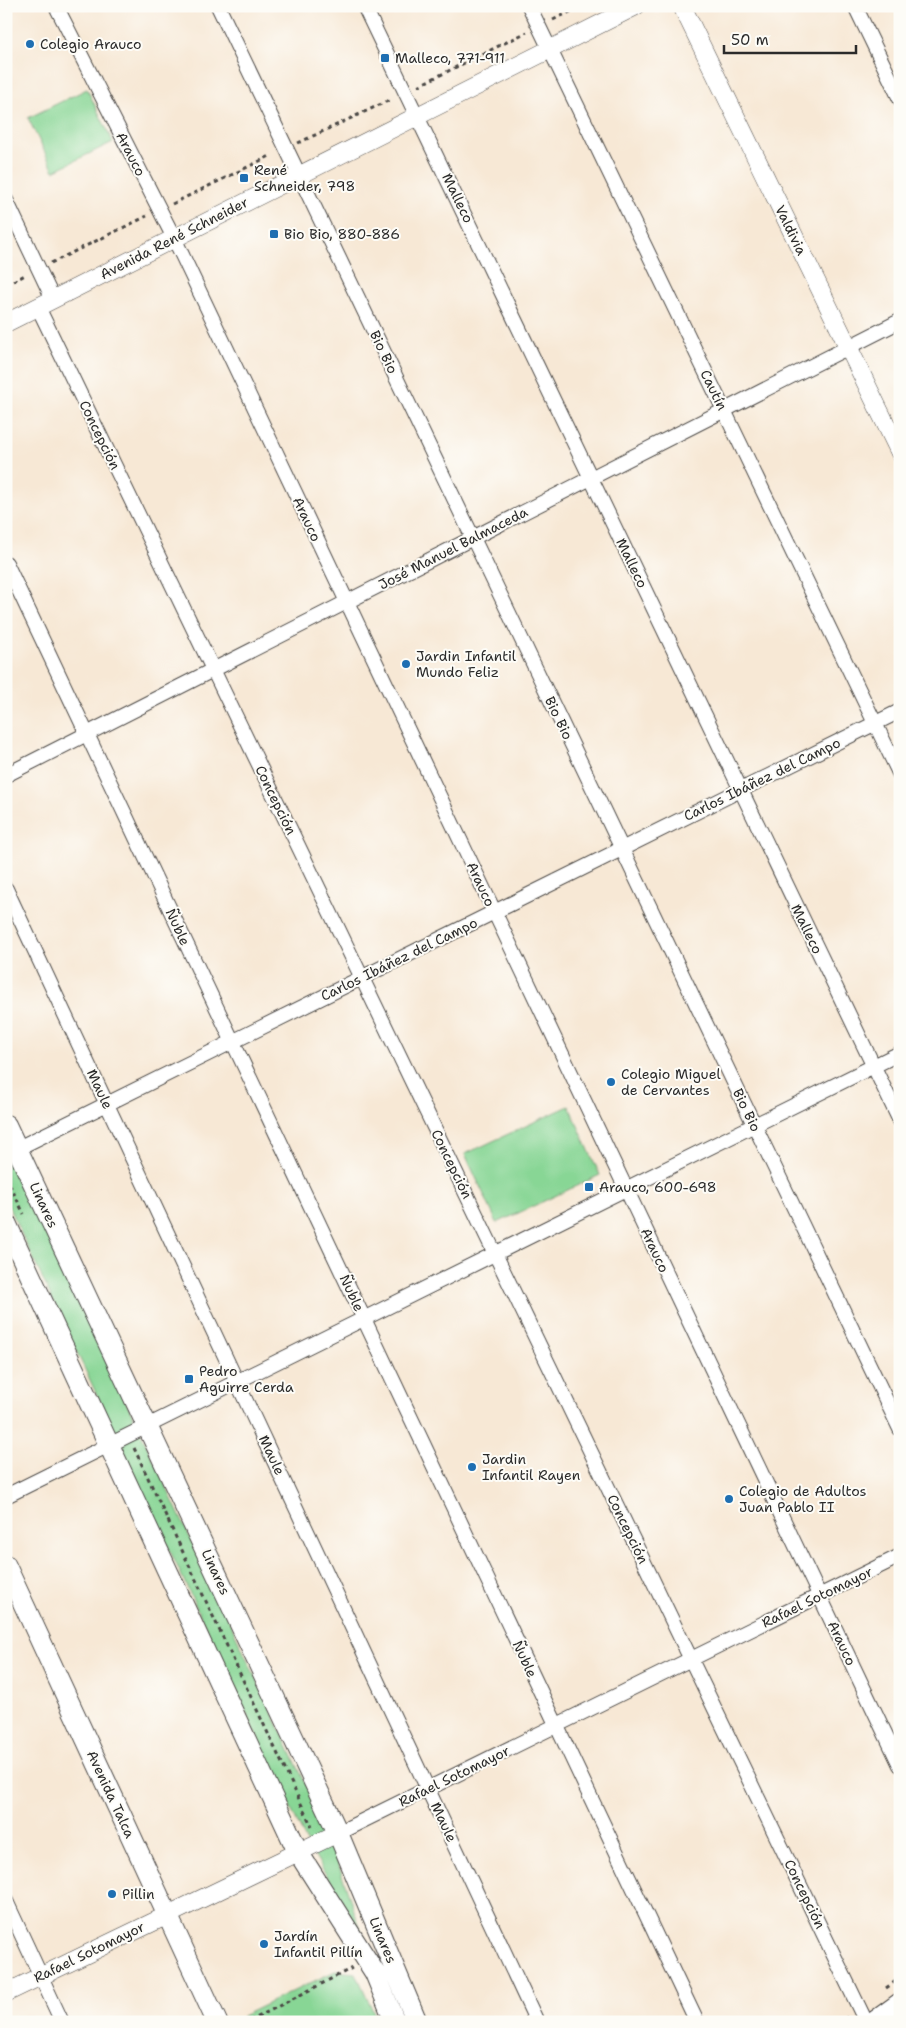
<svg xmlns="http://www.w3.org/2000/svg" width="906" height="2028" font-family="'Shantell Sans',sans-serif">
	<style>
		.park { fill: #88d695; stroke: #5a8060 }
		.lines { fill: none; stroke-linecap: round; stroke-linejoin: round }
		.minor-casing { stroke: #4a4744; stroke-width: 16 }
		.tertiary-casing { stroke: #4a4744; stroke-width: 19 }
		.secondary-casing { stroke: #4a4744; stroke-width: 22 }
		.path { stroke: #4a4744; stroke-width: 3; stroke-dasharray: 4 4; stroke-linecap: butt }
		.minor { stroke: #fff; stroke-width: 14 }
		.tertiary { stroke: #fff; stroke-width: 18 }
		.secondary { stroke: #fff; stroke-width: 20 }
		.poi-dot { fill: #1f6fb2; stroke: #fdfcf7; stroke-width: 2 }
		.labels { text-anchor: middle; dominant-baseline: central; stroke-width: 4; stroke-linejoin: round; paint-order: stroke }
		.poi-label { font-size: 14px; fill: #2b2b2b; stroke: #fdfcf7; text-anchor: start }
		.street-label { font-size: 14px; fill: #2b2b2b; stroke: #fdfcf7 }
	</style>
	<rect width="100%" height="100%" fill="#fdfcf7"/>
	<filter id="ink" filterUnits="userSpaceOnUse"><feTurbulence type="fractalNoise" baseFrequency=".02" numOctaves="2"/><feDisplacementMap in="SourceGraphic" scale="10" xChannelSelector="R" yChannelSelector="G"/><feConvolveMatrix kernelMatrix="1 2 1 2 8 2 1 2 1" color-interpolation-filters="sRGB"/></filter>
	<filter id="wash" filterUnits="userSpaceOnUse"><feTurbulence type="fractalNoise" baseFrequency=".0096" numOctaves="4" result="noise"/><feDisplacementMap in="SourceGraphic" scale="20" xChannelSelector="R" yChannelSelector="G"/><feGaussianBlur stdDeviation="1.12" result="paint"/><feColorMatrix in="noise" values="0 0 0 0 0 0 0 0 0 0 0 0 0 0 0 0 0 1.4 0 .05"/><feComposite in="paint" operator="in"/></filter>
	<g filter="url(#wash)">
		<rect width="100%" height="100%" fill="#f7e8d5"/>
		<path class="park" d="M87,89L113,142L54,171L28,118Z
			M569,1106L600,1175L497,1223L465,1154Z
			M6,1146L326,1827L363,1937L305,1839L6,1201Z
			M335,1971L356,1973L378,2022H242V2016Z"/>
	</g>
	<g filter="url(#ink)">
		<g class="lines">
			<defs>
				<path id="minor" d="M56,6L174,238L900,1765
					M218,6L900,1429
					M364,6L900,1121
					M529,6L900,775
					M855,6L900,99
					M6,200L53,299
					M38,307L866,2022
					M6,563L697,2022
					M6,775L900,321
					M6,889L537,2022
					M6,1154L900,711
					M6,1496L900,1053
					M338,1833L900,1556
					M6,1901L62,2022"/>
				<path id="tertiary" d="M682,6L900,453
					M6,323L636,6
					M6,1993L338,1833"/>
				<path id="secondary" d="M6,1125L338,1833L417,2022
					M6,1223L298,1852L375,1973L395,2022
					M6,1566L217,2022
					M874,2022L900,2003"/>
			</defs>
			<use href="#minor" class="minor-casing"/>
			<use href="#tertiary" class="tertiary-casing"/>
			<use href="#secondary" class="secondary-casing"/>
			<path class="path" d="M553,20L582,6
				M418,86L527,32
				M298,143L392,99
				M172,204L272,155
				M51,263L147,216
				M6,285L25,275
				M6,1177L24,1214
				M134,1448L312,1827
				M886,1988L900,1978
				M242,2022L250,2021L352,1968
				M840,2022L847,2017"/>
			<use href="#minor" class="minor"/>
			<use href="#tertiary" class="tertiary"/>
			<use href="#secondary" class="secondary"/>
		</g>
	</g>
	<g class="poi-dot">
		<circle cx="30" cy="44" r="5"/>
		<rect x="380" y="53" width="10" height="10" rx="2.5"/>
		<rect x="239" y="173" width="10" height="10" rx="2.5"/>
		<rect x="269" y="229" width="10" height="10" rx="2.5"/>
		<circle cx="406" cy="664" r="5"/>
		<circle cx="611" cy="1082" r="5"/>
		<rect x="584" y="1182" width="10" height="10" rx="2.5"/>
		<rect x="184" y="1374" width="10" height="10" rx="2.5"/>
		<circle cx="472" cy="1467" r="5"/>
		<circle cx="729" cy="1499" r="5"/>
		<circle cx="112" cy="1894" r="5"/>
		<circle cx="264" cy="1944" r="5"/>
	</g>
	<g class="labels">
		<g class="poi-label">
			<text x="40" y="44">Colegio Arauco</text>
			<text x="395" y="58">Malleco, 771-911</text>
			<text x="254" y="170">René<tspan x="254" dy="16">Schneider, 798</tspan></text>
			<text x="284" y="234">Bio Bio, 880-886</text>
			<text x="416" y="656">Jardin Infantil<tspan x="416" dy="16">Mundo Feliz</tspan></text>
			<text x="621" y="1074">Colegio Miguel<tspan x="621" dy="16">de Cervantes</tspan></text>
			<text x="599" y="1187">Arauco, 600-698</text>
			<text x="199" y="1371">Pedro<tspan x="199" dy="16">Aguirre Cerda</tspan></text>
			<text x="482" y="1459">Jardin<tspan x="482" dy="16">Infantil Rayen</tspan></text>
			<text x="739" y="1491">Colegio de Adultos<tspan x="739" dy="16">Juan Pablo II</tspan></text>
			<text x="122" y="1894">Pillin</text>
			<text x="274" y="1936">Jardín<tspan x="274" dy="16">Infantil Pillín</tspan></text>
		</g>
		<g class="street-label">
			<text transform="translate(131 154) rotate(63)">Arauco</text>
			<text transform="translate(458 198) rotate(64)">Malleco</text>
			<text transform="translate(791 230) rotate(64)">Valdivia</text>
			<text transform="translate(174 238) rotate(-27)">Avenida René Schneider</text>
			<text transform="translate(384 352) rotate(64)">Bio Bio</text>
			<text transform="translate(714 390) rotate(64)">Cautín</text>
			<text transform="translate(100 435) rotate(64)">Concepción</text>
			<text transform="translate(307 519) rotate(65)">Arauco</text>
			<text transform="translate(453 548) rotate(-27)">José Manuel Balmaceda</text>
			<text transform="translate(632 563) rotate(64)">Malleco</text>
			<text transform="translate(559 718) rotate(64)">Bio Bio</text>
			<text transform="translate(762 779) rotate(-26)">Carlos Ibáñez del Campo</text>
			<text transform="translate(276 800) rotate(64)">Concepción</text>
			<text transform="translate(481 884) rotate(65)">Arauco</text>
			<text transform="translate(178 927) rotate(65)">Ñuble</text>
			<text transform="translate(807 929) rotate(64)">Malleco</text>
			<text transform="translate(399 959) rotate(-26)">Carlos Ibáñez del Campo</text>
			<text transform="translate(100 1089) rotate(65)">Maule</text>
			<text transform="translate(747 1110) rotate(64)">Bio Bio</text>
			<text transform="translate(452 1164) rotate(64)">Concepción</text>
			<text transform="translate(44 1205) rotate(65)">Linares</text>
			<text transform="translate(655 1250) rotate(65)">Arauco</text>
			<text transform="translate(352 1293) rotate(65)">Ñuble</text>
			<text transform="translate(272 1455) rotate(65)">Maule</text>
			<text transform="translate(628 1529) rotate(64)">Concepción</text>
			<text transform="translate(216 1572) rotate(65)">Linares</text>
			<text transform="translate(817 1597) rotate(-26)">Rafael Sotomayor</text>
			<text transform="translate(842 1643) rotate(65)">Arauco</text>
			<text transform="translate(525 1659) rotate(65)">Ñuble</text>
			<text transform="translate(454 1776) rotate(-26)">Rafael Sotomayor</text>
			<text transform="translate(111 1794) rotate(65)">Avenida Talca</text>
			<text transform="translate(444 1822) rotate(65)">Maule</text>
			<text transform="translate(805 1894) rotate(64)">Concepción</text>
			<text transform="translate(383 1940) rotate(67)">Linares</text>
			<text transform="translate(89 1952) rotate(-26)">Rafael Sotomayor</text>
		</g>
	</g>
	<rect width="906" height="2028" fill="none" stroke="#fdfcf7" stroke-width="25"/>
	<path d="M724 45v8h132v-8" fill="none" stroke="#2b2b2b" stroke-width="2.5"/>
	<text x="731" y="45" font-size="15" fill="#2b2b2b" stroke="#fdfcf7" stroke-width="4" paint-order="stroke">50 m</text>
</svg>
